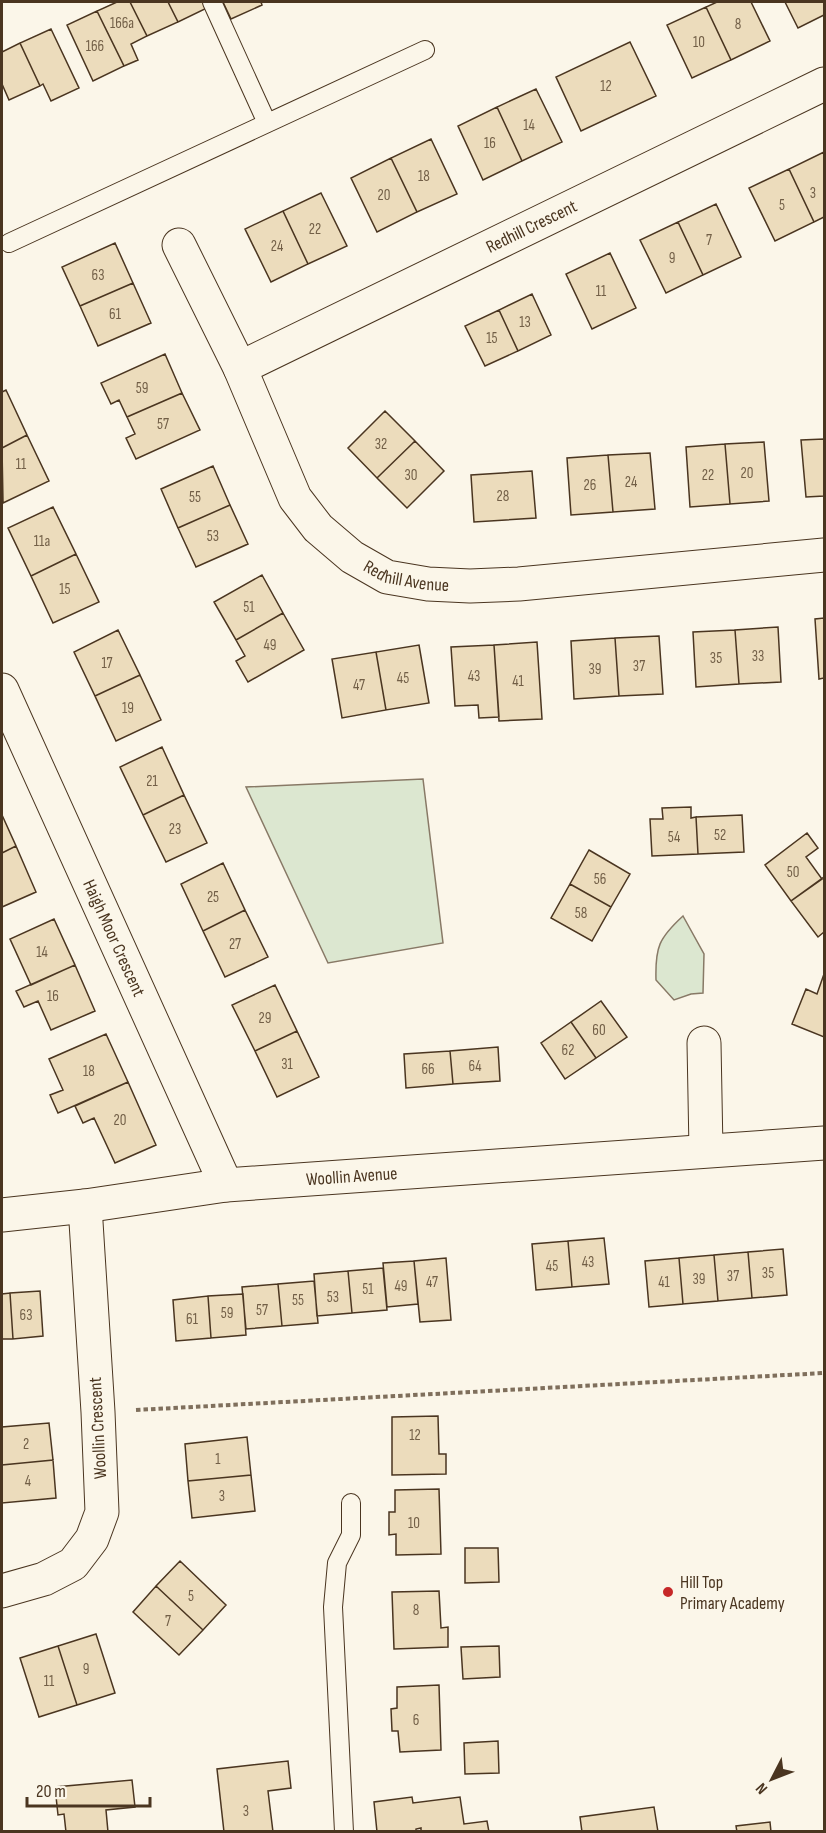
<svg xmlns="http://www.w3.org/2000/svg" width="826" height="1833" font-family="'Sofia Sans Condensed',sans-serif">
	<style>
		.green { fill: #dce7d0; stroke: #887966; stroke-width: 1.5 }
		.building { fill: #ecdcbc; stroke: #4a3520; stroke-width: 1.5 }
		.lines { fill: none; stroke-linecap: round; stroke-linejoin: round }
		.lane-casing { stroke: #4a3520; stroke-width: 20 }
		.street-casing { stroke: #4a3520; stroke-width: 35 }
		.path { stroke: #7f6f5c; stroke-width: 4; stroke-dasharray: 4.5 3; stroke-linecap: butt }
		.lane { stroke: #fbf6e9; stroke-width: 18 }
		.street { stroke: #fbf6e9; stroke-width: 33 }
		.poi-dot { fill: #c62828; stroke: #fbf6e9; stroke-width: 2 }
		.labels { text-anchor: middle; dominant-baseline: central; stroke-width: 4.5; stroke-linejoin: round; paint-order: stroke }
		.number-label { font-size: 15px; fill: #725f47 }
		.street-label { font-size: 18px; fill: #4a3520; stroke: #fbf6e9 }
		.poi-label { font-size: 18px; fill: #4a3520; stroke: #fbf6e9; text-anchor: start }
	</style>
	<rect width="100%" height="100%" fill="#fbf6e9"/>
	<path class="green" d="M423,779L443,943L328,963L246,787Z
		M683,916L704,954L703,993L691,994L674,1000L656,980C655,947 659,938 683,916Z"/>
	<path class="building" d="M117,2H130L147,36L131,44L138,60L124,66L97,11Z
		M130,2H168L178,22L147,36Z
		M168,2H206L209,7L178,22Z
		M223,2H261L262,5L231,19Z
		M717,2H751L770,41L731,60L706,7Z
		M785,2H824V15L798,28Z
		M706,7L731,60L692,78L667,25Z
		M97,11L124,66L93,81L67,25Z
		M51,29L79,88L51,101L43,84L40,86L20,43Z
		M630,42L656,96L581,131L556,77Z
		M20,43L40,86L9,100L2,84V52Z
		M536,89L562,142L522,161L497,107Z
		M497,107L522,161L483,180L458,126Z
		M431,139L457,194L417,212L391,158Z
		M824,152V217L814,222L789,169Z
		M391,158L417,212L377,232L351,178Z
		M789,169L814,222L775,241L749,188Z
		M321,193L347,246L308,264L283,211Z
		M716,204L741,257L703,275L678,222Z
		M283,211L308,264L271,282L245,229Z
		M678,222L703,275L666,293L640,240Z
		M115,243L133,283L80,306L62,267Z
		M610,253L636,308L592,329L566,274Z
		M133,283L151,323L98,346L80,306Z
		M532,294L551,335L518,351L499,310Z
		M499,310L518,351L485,366L465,326Z
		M165,354L182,393L127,417L119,400L111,404L101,383Z
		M6,390L27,435L2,448V392Z
		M182,393L200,430L136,459L126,438L135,434L127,417Z
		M385,411L415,441L377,478L348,448Z
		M27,435L49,481L3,503L2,448Z
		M824,439V496L806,497L801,440Z
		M415,441L444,471L407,508L377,478Z
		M764,442L769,501L730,504L725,444Z
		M725,444L730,504L690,507L686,447Z
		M650,453L655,509L613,512L608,455Z
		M608,455L613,512L571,515L567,458Z
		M213,466L230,505L178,528L161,489Z
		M532,471L536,518L474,522L471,475Z
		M230,505L248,544L196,567L178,528Z
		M53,507L76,554L31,576L8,528Z
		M76,554L99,602L53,623L31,576Z
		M262,575L283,613L236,640L214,602Z
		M283,613L304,650L248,682L236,661L245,656L236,640Z
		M824,618V678L819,679L815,619Z
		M778,627L781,682L739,684L735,630Z
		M118,630L140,675L95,696L74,652Z
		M735,630L739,684L696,687L693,632Z
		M659,636L663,694L619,696L615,638Z
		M615,638L619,696L574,699L571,641Z
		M537,642L542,719L499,721L494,645Z
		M419,645L429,703L386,710L376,652Z
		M494,645L499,717L479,718L478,705L455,706L451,647Z
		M376,652L386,710L342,718L332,659Z
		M140,675L161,720L116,741L95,696Z
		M162,747L184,795L143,815L120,767Z
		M184,795L207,843L166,862L143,815Z
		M691,807V818L696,817L698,854L652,856L650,819H663L662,808Z
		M2,815L16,846L2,853Z
		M742,815L744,852L698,854L696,817Z
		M807,833L818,848L806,857L822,879L791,901L765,865Z
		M16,846L36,892L2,907V853Z
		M589,850L630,874L611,907L570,884Z
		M223,863L245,910L203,931L181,884Z
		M824,877V932L818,937L791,901Z
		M570,884L611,907L592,941L551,918Z
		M245,910L268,957L225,977L203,931Z
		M54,919L75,965L31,985L10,939Z
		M75,965L95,1011L51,1030L38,1001L24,1007L16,991Z
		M824,974V1037L792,1024L806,989L817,994Z
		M275,985L297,1031L255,1051L232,1005Z
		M601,1001L627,1037L596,1058L571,1022Z
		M571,1022L596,1058L565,1079L541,1043Z
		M297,1031L319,1077L277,1097L255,1051Z
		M106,1034L128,1082L58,1113L50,1095L63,1090L49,1059Z
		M498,1047L500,1081L453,1084L450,1051Z
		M450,1051L453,1084L406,1088L404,1054Z
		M128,1082L156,1145L115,1163L94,1118L83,1123L75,1106Z
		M604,1238L609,1284L572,1287L568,1241Z
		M568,1241L572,1287L536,1290L532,1244Z
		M783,1249L787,1295L752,1298L748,1252Z
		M748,1252L752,1298L718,1301L714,1255Z
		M714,1255L718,1301L683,1304L679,1258Z
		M446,1258L451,1320L420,1322L414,1261Z
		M679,1258L683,1304L649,1307L645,1261Z
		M414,1261L418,1304L387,1307L383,1263Z
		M383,1268L387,1310L352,1313L348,1271Z
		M348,1271L352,1313L317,1316L314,1274Z
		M314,1281L318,1323L282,1326L278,1284Z
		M278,1284L282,1326L246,1329L242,1287Z
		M40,1291L43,1336L13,1339L10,1293Z
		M10,1293L13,1339H2V1294Z
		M243,1294L246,1335L211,1338L208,1296Z
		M208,1296L211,1338L176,1341L173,1300Z
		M438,1416L439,1454H446V1474L392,1475V1417Z
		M49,1423L53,1460L2,1465V1427Z
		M247,1437L251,1475L188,1481L185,1444Z
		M53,1460L56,1498L2,1503V1465Z
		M251,1475L255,1511L192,1518L188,1481Z
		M439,1489L441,1554L396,1555V1534L389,1535V1512H395V1490Z
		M465,1548H498L499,1582L465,1583Z
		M180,1561L226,1605L203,1630L156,1586Z
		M156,1586L203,1630L179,1655L133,1612Z
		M439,1591L441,1628L448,1627V1647L394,1649L392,1592Z
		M96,1634L115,1693L77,1705L58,1646Z
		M58,1646L77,1705L39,1717L20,1658Z
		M499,1646L500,1677L463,1679L461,1647Z
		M439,1685L441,1750L400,1752L398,1731H392L391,1709L397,1708V1687Z
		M498,1741L499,1773L465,1774L464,1743Z
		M288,1761L291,1788L268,1791L273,1832H224L217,1769Z
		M132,1780L135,1807L106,1810L108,1832H66L64,1814L58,1815L55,1787Z
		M412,1797L413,1803L460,1797L464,1824L487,1821L489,1832H421V1828L416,1829V1832H377L374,1802Z
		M654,1807L658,1832H582L580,1817Z
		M770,1822L771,1832H737L736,1826Z"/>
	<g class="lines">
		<defs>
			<path id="lane" d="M212,2L267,123
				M9,243L425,50
				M344,1832L333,1607L337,1563L351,1535V1503"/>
			<g id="street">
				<path id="s1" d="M179,245L240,368L295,498L318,528L352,557L387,577L428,584L470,586L519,584L824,555"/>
				<path id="s2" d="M240,368L824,84"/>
				<path id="s3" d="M2,690L226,1185"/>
				<path d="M704,1043L706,1150"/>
				<path id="s4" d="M2,1215L85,1206L226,1185L824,1143"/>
				<path d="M2,1591L44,1579L73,1564L92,1539L102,1512L98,1412L85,1206"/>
			</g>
		</defs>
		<use href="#lane" class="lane-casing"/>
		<use href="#street" class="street-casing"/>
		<path class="path" d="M136,1410L824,1373"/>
		<use href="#lane" class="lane"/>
		<use href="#street" class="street"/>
	</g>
	<circle class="poi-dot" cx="668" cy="1592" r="6"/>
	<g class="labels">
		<g class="number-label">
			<text x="122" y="23">166a</text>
			<text x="738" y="24">8</text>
			<text x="699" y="42">10</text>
			<text x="95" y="46">166</text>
			<text x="606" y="86">12</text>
			<text x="529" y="125">14</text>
			<text x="490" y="143">16</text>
			<text x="424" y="176">18</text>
			<text x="813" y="193">3</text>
			<text x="384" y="195">20</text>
			<text x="782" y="205">5</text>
			<text x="315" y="229">22</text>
			<text x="709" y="240">7</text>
			<text x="277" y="246">24</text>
			<text x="672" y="258">9</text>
			<text x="98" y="275">63</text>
			<text x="601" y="291">11</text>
			<text x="115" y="314">61</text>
			<text x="525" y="322">13</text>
			<text x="492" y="338">15</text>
			<text x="142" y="388">59</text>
			<text x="163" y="424">57</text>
			<text x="381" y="444">32</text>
			<text x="21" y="464">11</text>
			<text x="747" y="473">20</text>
			<text x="411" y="475">30</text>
			<text x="708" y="475">22</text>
			<text x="631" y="482">24</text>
			<text x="590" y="485">26</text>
			<text x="503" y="496">28</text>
			<text x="195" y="497">55</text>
			<text x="213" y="536">53</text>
			<text x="42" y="541">11a</text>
			<text x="65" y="589">15</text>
			<text x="249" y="607">51</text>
			<text x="270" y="645">49</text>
			<text x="758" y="656">33</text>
			<text x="716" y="658">35</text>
			<text x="107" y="663">17</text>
			<text x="639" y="666">37</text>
			<text x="595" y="669">39</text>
			<text x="474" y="676">43</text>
			<text x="403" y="678">45</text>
			<text x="518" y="681">41</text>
			<text x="359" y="685">47</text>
			<text x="128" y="708">19</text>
			<text x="152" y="781">21</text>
			<text x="175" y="829">23</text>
			<text x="720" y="835">52</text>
			<text x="674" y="837">54</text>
			<text x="793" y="872">50</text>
			<text x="600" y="879">56</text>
			<text x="213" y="897">25</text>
			<text x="581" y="913">58</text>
			<text x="235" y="944">27</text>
			<text x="42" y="952">14</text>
			<text x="53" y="996">16</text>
			<text x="265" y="1018">29</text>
			<text x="599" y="1030">60</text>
			<text x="568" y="1050">62</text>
			<text x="287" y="1064">31</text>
			<text x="475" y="1066">64</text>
			<text x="428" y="1069">66</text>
			<text x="89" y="1071">18</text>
			<text x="120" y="1120">20</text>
			<text x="588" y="1262">43</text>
			<text x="552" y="1266">45</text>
			<text x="768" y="1273">35</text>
			<text x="733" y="1276">37</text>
			<text x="699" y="1279">39</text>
			<text x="432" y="1282">47</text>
			<text x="664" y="1282">41</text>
			<text x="401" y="1286">49</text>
			<text x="368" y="1289">51</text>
			<text x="333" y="1297">53</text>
			<text x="298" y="1300">55</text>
			<text x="262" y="1310">57</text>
			<text x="227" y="1313">59</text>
			<text x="26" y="1315">63</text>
			<text x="192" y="1319">61</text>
			<text x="415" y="1435">12</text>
			<text x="26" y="1444">2</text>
			<text x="218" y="1459">1</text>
			<text x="28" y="1481">4</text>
			<text x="222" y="1496">3</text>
			<text x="414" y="1523">10</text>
			<text x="191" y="1596">5</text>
			<text x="416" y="1610">8</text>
			<text x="168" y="1621">7</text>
			<text x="86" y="1669">9</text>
			<text x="49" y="1681">11</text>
			<text x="416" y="1720">6</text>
			<text x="246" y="1811">3</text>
		</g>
		<g class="street-label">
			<text stroke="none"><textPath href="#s2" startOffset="324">Redhill Crescent</textPath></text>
			<text stroke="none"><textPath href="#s1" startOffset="420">Redhill Avenue</textPath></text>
			<text stroke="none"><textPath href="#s3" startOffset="272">Haigh Moor Crescent</textPath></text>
			<text stroke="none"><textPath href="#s4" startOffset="352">Woollin Avenue</textPath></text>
			<text transform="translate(98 1428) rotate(-93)">Woollin Crescent</text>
		</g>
		<g class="poi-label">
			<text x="680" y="1582">Hill Top<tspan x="680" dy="21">Primary Academy</tspan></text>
		</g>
	</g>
	<rect width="826" height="1833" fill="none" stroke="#4a3520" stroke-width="6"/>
	<g transform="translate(772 1779) rotate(228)" stroke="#fbf6e9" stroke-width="4.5" paint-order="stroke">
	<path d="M0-4.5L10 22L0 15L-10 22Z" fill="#4a3520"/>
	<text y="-9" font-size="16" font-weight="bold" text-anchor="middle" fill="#4a3520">N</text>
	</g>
	<path d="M27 1797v9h123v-9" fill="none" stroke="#4a3520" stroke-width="3"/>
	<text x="36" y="1797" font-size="18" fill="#4a3520" stroke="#fbf6e9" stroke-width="4.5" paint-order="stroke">20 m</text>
</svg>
